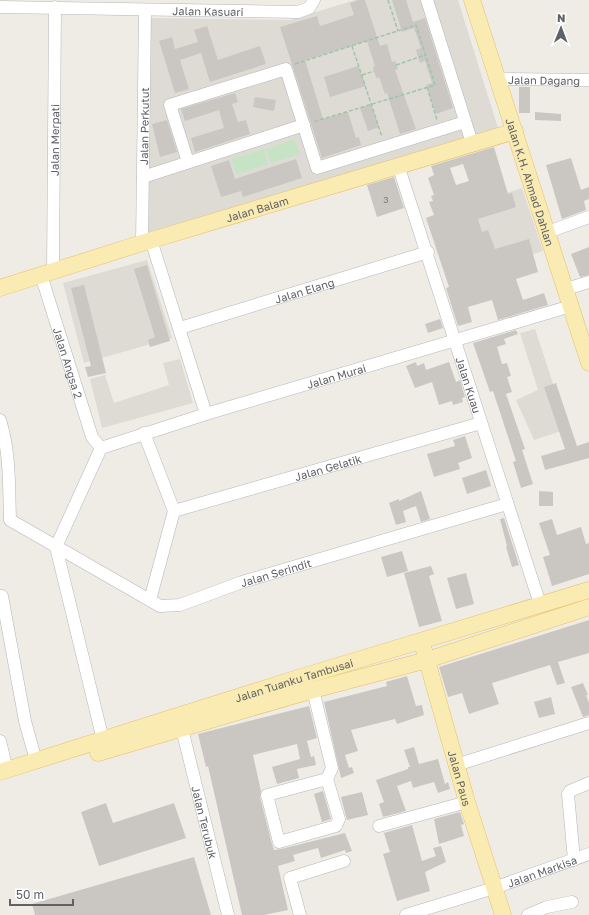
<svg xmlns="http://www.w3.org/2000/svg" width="589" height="915" font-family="'Golos Text',sans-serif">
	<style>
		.education { fill: #dedbd4 }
		.park { fill: #c6e4c5 }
		.building { fill: #cac7c2; fill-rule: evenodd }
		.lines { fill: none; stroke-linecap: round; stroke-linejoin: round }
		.minor-casing { stroke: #b3b6ba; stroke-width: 13 }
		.major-casing { stroke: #e7bf67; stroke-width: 17 }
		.path { stroke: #9ec5a8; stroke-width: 1.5; stroke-dasharray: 4 2; stroke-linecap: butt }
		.minor { stroke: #fff; stroke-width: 12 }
		.major { stroke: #f9ebb1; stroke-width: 16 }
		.labels { text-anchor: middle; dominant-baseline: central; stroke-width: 3.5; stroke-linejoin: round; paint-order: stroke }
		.number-label { font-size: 9px; fill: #797a7c }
		.street-label { font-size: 11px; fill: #5e6165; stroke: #fff }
	</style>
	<rect width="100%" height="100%" fill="#efece6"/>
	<path class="education" d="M355,0H458L498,128L148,236L149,18L290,20Z
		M522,188L543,251L471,274L450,211Z
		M147,260L172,338L84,363L63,283Z
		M535,329L568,429L534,440L516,400L538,390L520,333Z
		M180,359L193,403L102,428L90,379L105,375L114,403L169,385L163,363Z"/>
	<path class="park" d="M295,139L300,154L271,163L266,149Z
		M264,149L268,164L236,174L231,159Z"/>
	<path class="building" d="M359,0H365L380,46L387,44L392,62L395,61L398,69L395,70L416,129L400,134L387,93L385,94L379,77L376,78L373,67L375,66L367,41L305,60L323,119L348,112L356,138L359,137L361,145L322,158L280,27L317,16L320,26L354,15L350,3Z
		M392,0H406L413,22L425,18L453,108L436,114L426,85L432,83L425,61L420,63L418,57L416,50L421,48L414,28L402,32Z
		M207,26L218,60L260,46L266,64L210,82L201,53L180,60L189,89L175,93L159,41L172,37L175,49L198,42L194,30Z
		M358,66L366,86L330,97L324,77Z
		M519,87H530V113H519Z
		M235,93L238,102L232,104L238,122L246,120L250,134L195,152L191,138L224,128L219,110L185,121L181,109Z
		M255,97L276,100L274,111L253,107Z
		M371,104L379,127L368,131L360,108Z
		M535,112L561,114V121L535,120Z
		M167,120L177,152L160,157L152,124Z
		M494,147L508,194L512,193L516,207L478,219L482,232L488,230L495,249L529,239L538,272L516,279L523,300L544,293L548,305L498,320L492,300L468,307L472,322L458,326L446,288L449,287L426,218L434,215L429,202L433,201L431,196L434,195L428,178L434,175L431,166ZM463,164L469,181L456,185L450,168Z
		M571,158L581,190L589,187V199L584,201L586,210L562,219L546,165Z
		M296,159L302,178L243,197L241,191L221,197L211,166L229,160L235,179Z
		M394,177L404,208L377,217L367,185Z
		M589,247V275L580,277L571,254Z
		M147,265L170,341L150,347L148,340L155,337L134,269Z
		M84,285L106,373L88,377L85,367L91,366L71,288Z
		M440,319L443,328L428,333L425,324Z
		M516,330L518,334L504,339L506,344L497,347L502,364L507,363L511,376L507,377L512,392L506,394L525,449L522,450L533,484L521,488L513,462L516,461L493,391L490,392L473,343Z
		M416,362L417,366L424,363L426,370L449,362L456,382L460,380L465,397L462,398L463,402L453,405L452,401L439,405L432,382L415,388L406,366Z
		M556,383L577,446L589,442V458L545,470L541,456L565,449L544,387Z
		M465,436L472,458L458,463L460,469L434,477L427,454L455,446L453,440Z
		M486,470L491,486L467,494L462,478Z
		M421,491L430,519L421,522L416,506L403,511L406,522L396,525L389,503L399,499V501Z
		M539,491L553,492V506H539Z
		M504,518L519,565L512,567L506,547L507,546L500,519Z
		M552,519L557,535L581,527L586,544L589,543V574L552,586L543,557L550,555L539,523Z
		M402,551L408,571L387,577L381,557Z
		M431,566L434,574L429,576L442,621L419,627L404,573Z
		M466,573L474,604L456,609L447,578Z
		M589,620V653L558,662L565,683L557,685L550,665L492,683L499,704L469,714L462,693L448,697L439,667Z
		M407,676L416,706L422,705L424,715L397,724L395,719L351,730L358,751L345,755L349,768L352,767L354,773L341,778L324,702L387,686L386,682Z
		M583,683L588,695H586L589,703V715L583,717L571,687Z
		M551,697L555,714L539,718L534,702Z
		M309,706L317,738L307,741L311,757L314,756L316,765L297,769L299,778L277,784L272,767L300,759L297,744L253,755L261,791L260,797L272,844L274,850L281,849L345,833L352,851L346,853L345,850L321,858L318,848L293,855L295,861L278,866L288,910L264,915H242L208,766L206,767L198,734Z
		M414,747L419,764L438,759L445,784L448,782L450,789L438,793L434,782L413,788L411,781L397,786L406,811L383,817L379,804L384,802L376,780L408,769V767H410L404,750Z
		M323,791L331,819L322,822L314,794Z
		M362,792L368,815L347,820L341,797Z
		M106,803L113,823L174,803L186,838L99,866L81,812Z
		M460,812L464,824L461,825L464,836L439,844L434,819Z
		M412,825L422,861L436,856L433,848L441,846L446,862L425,872L430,891L397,901L383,854L390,852L384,833Z
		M194,857L211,915H35L32,904Z"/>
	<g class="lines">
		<defs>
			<g id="minor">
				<path d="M427,0L472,143"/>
				<path id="s1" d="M0,7L298,12L309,8L314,0"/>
				<path id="s2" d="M498,79L589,80"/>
				<path d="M188,162L170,105L286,69L317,168L465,122"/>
				<path id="s3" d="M398,165L540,604"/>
				<path d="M143,177L304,125"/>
				<path d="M548,232L589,217"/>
				<path d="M151,240L206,414"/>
				<path id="s4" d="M142,243L145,10"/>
				<path id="s5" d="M53,272L55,7"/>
				<path id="s6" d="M41,275L92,437L101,448"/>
				<path d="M566,289L589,282"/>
				<path id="s7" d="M180,328L428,252"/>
				<path id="s8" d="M0,420C10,451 9,487 10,520L160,606L180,605L242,582L507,504"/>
				<path d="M144,433L174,511L150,600"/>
				<path id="s9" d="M101,448L206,414L571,306"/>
				<path d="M101,448L56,547L103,740"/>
				<path id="s10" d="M174,511L481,423"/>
				<path d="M2,596L25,721L36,761"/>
				<path d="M313,690L332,768L327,779L339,819L336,826L279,842L267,795L327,779"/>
				<path id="s11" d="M182,729L228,915"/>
				<path d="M0,741L7,770"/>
				<path d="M456,765L589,723"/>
				<path d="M379,826L467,802"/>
				<path d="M574,860L568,794L570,791L589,783"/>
				<path d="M300,915L290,878L344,861"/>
				<path id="s12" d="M406,915L494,888L589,854"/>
				<path d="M528,915L547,907L572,902"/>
			</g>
			<g id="major">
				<path id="s13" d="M472,0L589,363"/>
				<path id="s14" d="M0,288L142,243L515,131"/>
				<path id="s15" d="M424,650L467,802L503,915"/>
				<path d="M98,753L313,690L427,660L589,607"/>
				<path id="s16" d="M0,772L298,678L589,590"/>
			</g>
		</defs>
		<use href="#minor" class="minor-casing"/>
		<use href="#major" class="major-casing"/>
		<path class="path" d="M388,0L398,31
			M352,46L382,137
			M295,64L416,25L435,85L313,122
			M396,65L425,55
			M362,75L374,71
			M427,87L437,120"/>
		<use href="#minor" class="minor"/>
		<use href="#major" class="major"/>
	</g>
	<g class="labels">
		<g class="number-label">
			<text x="386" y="199">3</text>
		</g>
		<g class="street-label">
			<text stroke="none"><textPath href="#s1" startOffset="208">Jalan Kasuari</textPath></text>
			<text stroke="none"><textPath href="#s2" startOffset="46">Jalan Dagang</textPath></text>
			<text stroke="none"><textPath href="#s4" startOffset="117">Jalan Perkutut</textPath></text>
			<text stroke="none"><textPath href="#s5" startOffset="132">Jalan Merpati</textPath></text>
			<text stroke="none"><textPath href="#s13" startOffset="191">Jalan K.H. Ahmad Dahlan</textPath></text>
			<text stroke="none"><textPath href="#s14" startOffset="269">Jalan Balam</textPath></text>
			<text stroke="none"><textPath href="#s7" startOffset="130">Jalan Elang</textPath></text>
			<text stroke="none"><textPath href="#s6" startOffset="92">Jalan Angsa 2</textPath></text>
			<text stroke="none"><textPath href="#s9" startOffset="246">Jalan Murai</textPath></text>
			<text stroke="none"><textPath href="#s3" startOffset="231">Jalan Kuau</textPath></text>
			<text stroke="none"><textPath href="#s10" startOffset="160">Jalan Gelatik</textPath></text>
			<text stroke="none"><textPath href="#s8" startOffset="395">Jalan Serindit</textPath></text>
			<text stroke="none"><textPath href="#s16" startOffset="308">Jalan Tuanku Tambusai</textPath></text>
			<text stroke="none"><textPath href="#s15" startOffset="133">Jalan Paus</textPath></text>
			<text stroke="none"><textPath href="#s11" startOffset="96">Jalan Terubuk</textPath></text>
			<text stroke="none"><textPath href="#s12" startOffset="143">Jalan Markisa</textPath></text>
		</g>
	</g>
	<g transform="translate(561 28) rotate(1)" stroke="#ffffff" stroke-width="3" paint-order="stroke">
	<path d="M0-3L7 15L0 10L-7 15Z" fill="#5e6165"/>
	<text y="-6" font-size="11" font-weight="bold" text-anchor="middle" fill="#5e6165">N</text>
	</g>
	<path d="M10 899v6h63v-6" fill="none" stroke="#5e6165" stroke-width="2"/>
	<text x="16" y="899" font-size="12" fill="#5e6165" stroke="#ffffff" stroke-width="3" paint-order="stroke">50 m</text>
</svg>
